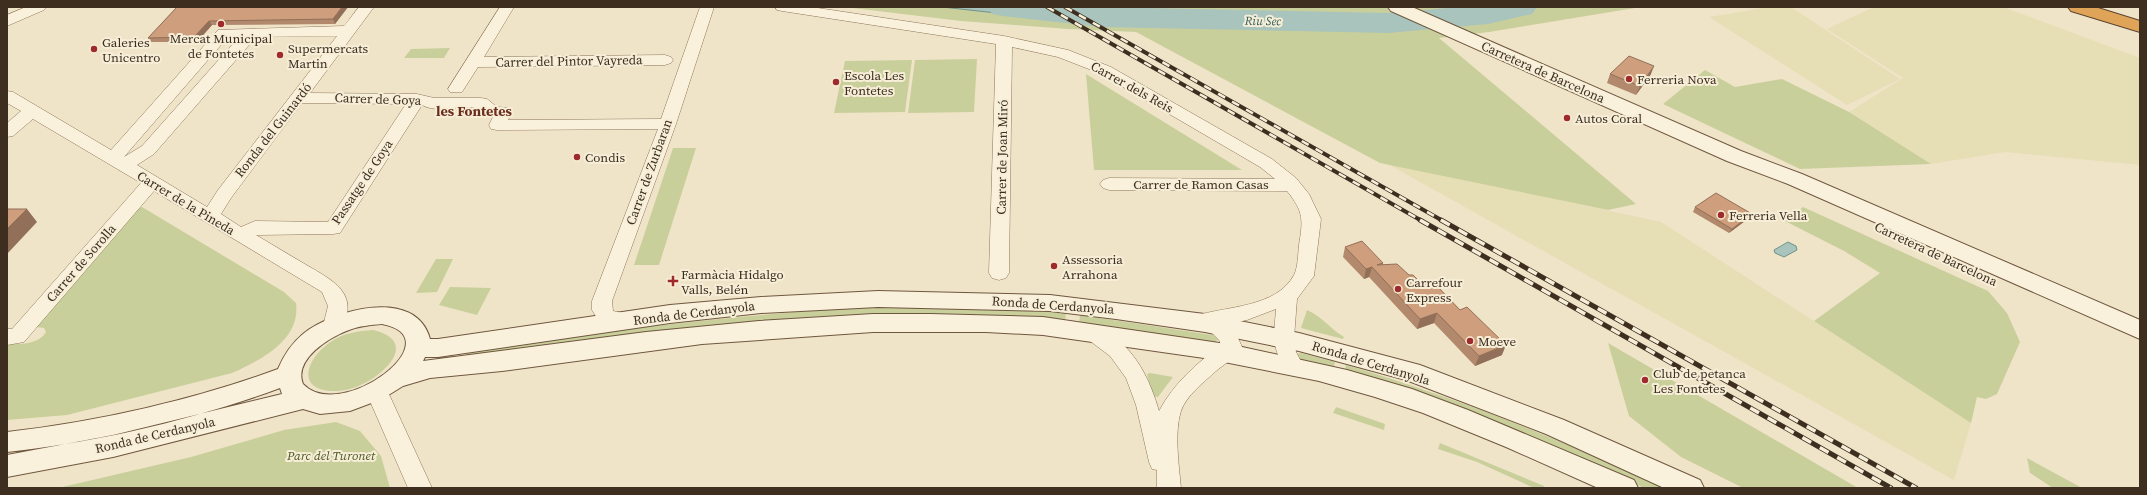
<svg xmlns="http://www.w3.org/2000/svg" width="2147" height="495" font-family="'Source Serif 4',serif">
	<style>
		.farmland { fill: #e6deb5 }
		.green { fill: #c9cf9b }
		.water { fill: #a9c4bc; stroke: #6f938a }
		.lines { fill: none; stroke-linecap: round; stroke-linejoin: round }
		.river { fill: #a9c4bc; fill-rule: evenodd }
		.street-casing { stroke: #8d765c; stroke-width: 1 }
		.secondary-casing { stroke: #6f573f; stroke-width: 2 }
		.highway-casing { stroke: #5b4430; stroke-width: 2 }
		.street { fill: #faf1dc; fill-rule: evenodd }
		.secondary { fill: #faf1dc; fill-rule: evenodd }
		.highway { fill: #e0a458; fill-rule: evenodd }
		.rail-far1-casing { stroke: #3d2e20; stroke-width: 4 }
		.rail-casing { stroke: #3d2e20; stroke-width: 5 }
		.rail-far1 { stroke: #f7eed8; stroke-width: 2.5; stroke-dasharray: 8; stroke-linecap: butt }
		.rail { stroke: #f7eed8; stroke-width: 3.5; stroke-dasharray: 10; stroke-linecap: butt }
		.wall { fill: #b2896c }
		.shaded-wall { fill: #916f58 }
		.building { fill: #cf9f7d; stroke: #916f58 }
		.poi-dot { fill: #9e2a2b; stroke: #f7eed8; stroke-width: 1.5 }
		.labels { text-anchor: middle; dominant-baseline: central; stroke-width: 4; stroke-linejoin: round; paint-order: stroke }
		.far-water-label { font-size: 12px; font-style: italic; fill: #2f5d5a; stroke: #f7eed8 }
		.poi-label { font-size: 13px; fill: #3d2e20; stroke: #f7eed8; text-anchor: start }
		.street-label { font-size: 13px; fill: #3d2e20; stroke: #f7eed8 }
		.park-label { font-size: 13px; font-style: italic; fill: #4d5a26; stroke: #f7eed8 }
		.neighbourhood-label { font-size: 14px; font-weight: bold; fill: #6b2e1e; stroke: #f7eed8 }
	</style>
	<rect width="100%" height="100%" fill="#f0e4c8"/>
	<path class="farmland" d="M1770,7H1791L1900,79L1847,105L1709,17Z
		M1874,7H2003L2140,58V165L2005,152L1931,164L1849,112L1903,78L1827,29Z
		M1386,163L1661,222L1971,423L1954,480Z"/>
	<path class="green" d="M844,7H1641L1489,32L1439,38L1636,204L1608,210L1380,163L1136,32L1068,29L961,21Z
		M450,48L444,58H404L411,49Z
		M977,59L974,112L908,113L915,60Z
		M912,60L905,112L834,113L845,61Z
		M1705,70L1735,87L1782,79L1849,112L1931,164L1800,169L1663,104Z
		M1086,74L1242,170H1094Z
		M673,148H696L659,265H634Z
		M142,207L284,292L296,303C301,340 261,360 232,373L67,415L7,420V344C20,344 38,345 46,332L44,328L35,327L136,209Z
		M1803,207L1988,291L2007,313L2020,342L1997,394L1986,399L1977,397L1971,423L1814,321L1880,273L1844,251L1785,221Z
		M436,259H453L437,292L416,293Z
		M450,287L491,288L477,315L439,305Z
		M873,307H963L1066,312L1065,323L943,317L466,358L468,349C603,332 737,314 873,307Z
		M1307,310C1323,317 1329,328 1344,337L1343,339L1301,328Z
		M1080,315L1219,336L1220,338L1214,343L1079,324Z
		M373,330C429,343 369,391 338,391C294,393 305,358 332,341C344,333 358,331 373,330Z
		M1608,343L1858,488H1743L1681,457L1629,416Z
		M1301,353L1335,362L1333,371L1298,361L1296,354Z
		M1346,365C1455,397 1561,439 1663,488H1644L1613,473L1344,374Z
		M1150,373L1173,377L1158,397L1152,396L1147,374Z
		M1336,407L1385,424L1384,430L1333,413Z
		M336,422L360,431L381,456L390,488H58L191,457L284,430Z
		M1440,443L1544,486V488H1534L1477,462L1438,449Z
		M2027,458L2082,488H2053L2030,473Z"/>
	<path class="water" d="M942,7H1038L1060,20Z
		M1788,242L1796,246L1797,250L1784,257L1775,253L1774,250Z"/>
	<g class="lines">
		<path class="river" d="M987,7H1097L1388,13L1460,7H1537L1532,14L1488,24L1388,33L1101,27L1003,16L992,14Z"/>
		<defs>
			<path id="street" d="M26,7H46L44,10L7,26V15Z
				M359,7H374L310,93L417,94L434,98H481L487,99L497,107L510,108L512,112L508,120L661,119L700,7H714L676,124L612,301L613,311L633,315L636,320L633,325L626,327L600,323L592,310V301L658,129L497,130L491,129L489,125L493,117C486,115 482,109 476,108C459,104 438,114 422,105L340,233L333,234L256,235C272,244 287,254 303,263C332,280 362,293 340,331L333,334L326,331L323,326L328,306L322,292L154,191L24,342L7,345V329H12L141,183L33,119L13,136L7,137V123L21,111L7,103V91L13,92L111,150L218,30L344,26ZM337,36L218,190L207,207L137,165L154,154L256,37ZM239,37L142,146L124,157L227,38ZM302,103L406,104L328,222L255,221L241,227L221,214L231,198Z
				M500,7H514L484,57L665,55L671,57L673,60L671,63L665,65L478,67L462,92H450L448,89Z
				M775,7H811L1004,36L1068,50L1111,67L1272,159L1296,178L1309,194L1321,219L1314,276L1297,299L1294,338L1296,352L1303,365L1300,371L1293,373L1286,371C1271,346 1274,336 1276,309L1247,320L1228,324L1235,331L1242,347C1236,358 1224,364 1215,372C1204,382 1186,396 1181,411C1174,432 1179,466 1181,488H1157V470L1152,469L1149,462L1136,405L1126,378L1110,356L1086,338L1083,333L1086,328C1095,325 1100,328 1108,333C1136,350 1150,380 1159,411C1174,383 1196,364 1221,345L1219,340L1207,328L1195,326L1192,321L1195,316C1226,306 1276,308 1294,275C1298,267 1298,254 1299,245C1303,220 1304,212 1287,191L1109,190L1103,188L1100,184L1103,180L1109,178L1275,179L1260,167L1099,73L1058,57L1012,47L1009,273L1006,278L999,280L992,278L989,273L996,44L782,11L777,10Z
				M377,384L385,386L388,392L432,488H408L366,392L369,386Z"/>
			<path id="secondary" d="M1388,7H1412L1741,151L1802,174L2140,320V339L1788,184L1727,161L1391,11Z
				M878,291L1050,295L1205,314L1299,333L1420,365L1564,420L1700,480L1704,488H1664L1546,434L1406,380L1299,351L1205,332L1116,319L1050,311L878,307L761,313L670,323L438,357H425L423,361L646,332L759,321L873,314H930L1043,317L1233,345L1347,370L1412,389L1468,410L1634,480L1638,488H1598L1506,447L1423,413L1375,397L1319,381L1204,358L1043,335L986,332H873L702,344L502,371L430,378L403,386L382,399L350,411L320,414L303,409L113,457L7,477V455L113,435L282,394L280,388C197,419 95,443 7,452V432C96,422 194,400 278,369C284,355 291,344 303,334C332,310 416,286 430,339H438L670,305L761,297ZM382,324C455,338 341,424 303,384C293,359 330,337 349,330C359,326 371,325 382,324Z"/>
			<path id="highway" d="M2068,7H2095L2140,21V32L2071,11Z"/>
		</defs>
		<use href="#street" class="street-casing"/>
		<use href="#secondary" class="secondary-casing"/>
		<use href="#highway" class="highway-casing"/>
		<use href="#street" class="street"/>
		<use href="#secondary" class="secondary"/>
		<use href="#highway" class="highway"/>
		<defs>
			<path id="rail-far1" d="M1047,7L1422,221
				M1065,7L1443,221"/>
			<path id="rail" d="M1420,220L1891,488
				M1441,220L1916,488"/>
		</defs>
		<use href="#rail-far1" class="rail-far1-casing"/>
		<use href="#rail" class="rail-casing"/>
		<use href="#rail-far1" class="rail-far1"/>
		<use href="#rail" class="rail"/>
	</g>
	<path class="wall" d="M177,7H348L335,24L212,25L197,42H151L148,38Z
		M1610,74H1651L1636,95L1607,83Z
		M1695,207L1752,214L1749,218L1729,233L1693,212Z
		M1345,247L1383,263V265L1409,275L1423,285L1431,288L1502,355L1475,366L1434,323L1417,329L1369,277L1364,279L1343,257Z"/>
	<path class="shaded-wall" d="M342,7H348L335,24L333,19Z
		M209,21L212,25L197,42L194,37Z
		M1654,66L1651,74L1636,95L1640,86Z
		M27,209L37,222L7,254V229Z
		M1752,214L1749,218L1729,233L1732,229Z
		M1372,267L1369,277L1364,279L1366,269Z
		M1437,313L1434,323L1417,329L1420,319Z
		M1506,345L1502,355L1475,366L1479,356Z"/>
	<path class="building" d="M177,7H342L333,19L209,21L194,37L148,38Z
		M1629,56L1654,66L1640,86L1610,74Z
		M1716,193L1752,214L1732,229L1695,207Z
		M7,209H27L7,229Z
		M1362,241L1383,263L1377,265L1397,264L1409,275H1413L1423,285L1427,284L1431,288L1437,286L1460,310L1467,307L1506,345L1479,356L1437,313L1420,319L1372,267L1366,269L1345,247Z"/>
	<g class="poi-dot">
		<circle cx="221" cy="24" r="4"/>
		<circle cx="94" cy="49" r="4"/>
		<circle cx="280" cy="55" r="4"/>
		<circle cx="1629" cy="79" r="4"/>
		<circle cx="836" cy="82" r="4"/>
		<circle cx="1567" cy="118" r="4"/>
		<circle cx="577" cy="157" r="4"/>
		<circle cx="1721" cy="215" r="4"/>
		<circle cx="1054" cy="266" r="4"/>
		<path d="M671 275h4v4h4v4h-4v4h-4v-4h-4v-4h4z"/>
		<circle cx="1398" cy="289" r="4"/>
		<circle cx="1470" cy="341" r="4"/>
		<circle cx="1645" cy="380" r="4"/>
	</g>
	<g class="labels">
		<g class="far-water-label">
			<text transform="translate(1263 21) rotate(1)">Riu Sec</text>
		</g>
		<g class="poi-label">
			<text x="221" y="38" text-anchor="middle">Mercat Municipal<tspan x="221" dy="15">de Fontetes</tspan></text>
			<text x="102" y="42">Galeries<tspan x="102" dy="15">Unicentro</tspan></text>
			<text x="288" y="48">Supermercats<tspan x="288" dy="15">Martin</tspan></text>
			<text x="844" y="75">Escola Les<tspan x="844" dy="15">Fontetes</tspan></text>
			<text x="1637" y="79">Ferreria Nova</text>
			<text x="1575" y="118">Autos Coral</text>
			<text x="585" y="157">Condis</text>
			<text x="1729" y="215">Ferreria Vella</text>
			<text x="1062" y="259">Assessoria<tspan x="1062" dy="15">Arrahona</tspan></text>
			<text x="681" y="274">Farmàcia Hidalgo<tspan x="681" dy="15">Valls, Belén</tspan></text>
			<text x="1406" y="282">Carrefour<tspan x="1406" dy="15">Express</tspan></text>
			<text x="1478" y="341">Moeve</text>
			<text x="1653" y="373">Club de petanca<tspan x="1653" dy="15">Les Fontetes</tspan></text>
		</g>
		<g class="street-label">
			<text transform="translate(569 61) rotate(-1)">Carrer del Pintor Vayreda</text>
			<text transform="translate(1543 72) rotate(24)">Carretera de Barcelona</text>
			<text transform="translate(1132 87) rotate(29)">Carrer dels Reis</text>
			<text transform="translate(378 99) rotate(2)">Carrer de Goya</text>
			<text transform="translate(273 130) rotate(-52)">Ronda del Guinardó</text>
			<text transform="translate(1002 157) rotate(-89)">Carrer de Joan Miró</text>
			<text transform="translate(649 172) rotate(-70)">Carrer de Zurbaran</text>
			<text transform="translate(362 182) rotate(-56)">Passatge de Goya</text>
			<text x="1201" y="184">Carrer de Ramon Casas</text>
			<text transform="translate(186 203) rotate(31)">Carrer de la Pineda</text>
			<text transform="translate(1936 254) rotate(25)">Carretera de Barcelona</text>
			<text transform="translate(81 263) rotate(-49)">Carrer de Sorolla</text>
			<text transform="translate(1053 305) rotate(4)">Ronda de Cerdanyola</text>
			<text transform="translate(694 313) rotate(-7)">Ronda de Cerdanyola</text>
			<text transform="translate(1371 363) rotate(17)">Ronda de Cerdanyola</text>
			<text transform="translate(155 435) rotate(-13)">Ronda de Cerdanyola</text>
		</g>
		<g class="park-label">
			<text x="331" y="455">Parc del Turonet</text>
		</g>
		<g class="neighbourhood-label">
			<text x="474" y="111">les Fontetes</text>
		</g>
	</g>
	<rect width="2147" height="495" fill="none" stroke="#3d2e20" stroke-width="16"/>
</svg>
